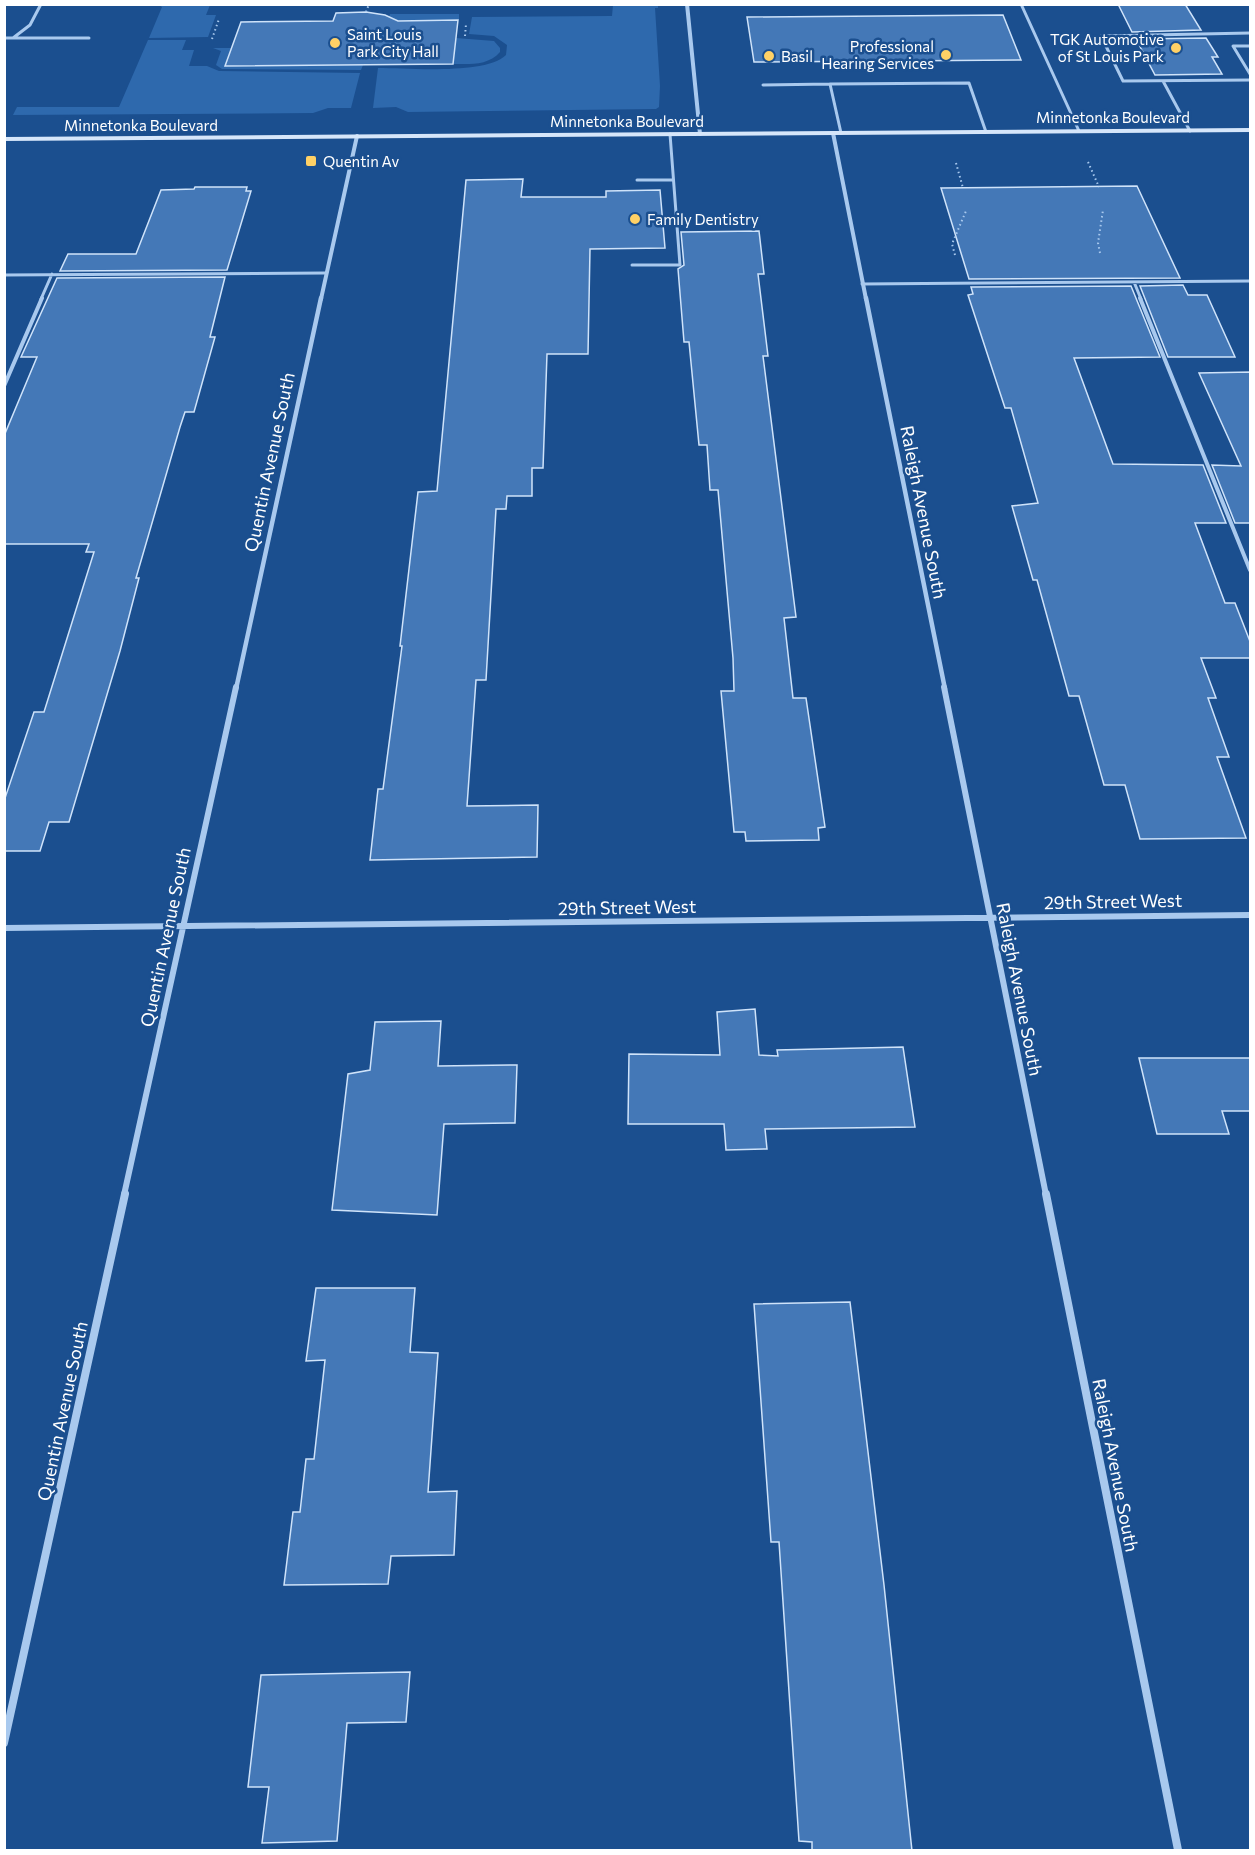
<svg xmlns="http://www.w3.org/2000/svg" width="1255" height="1855" font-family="Commissioner,sans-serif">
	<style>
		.green { fill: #2e69ad }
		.building { fill: #4478b7; stroke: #cfe3fa; stroke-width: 1.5 }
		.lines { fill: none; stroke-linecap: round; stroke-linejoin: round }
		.path { stroke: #a9c9ee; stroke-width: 2; stroke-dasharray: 1.5 3; stroke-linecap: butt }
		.service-far1 { stroke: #a9c9ee; stroke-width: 3 }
		.service { stroke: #a9c9ee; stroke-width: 4 }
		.minor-far3 { stroke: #a9c9ee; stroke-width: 4 }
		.minor-far2 { stroke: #a9c9ee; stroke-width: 4.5 }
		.minor-far1 { stroke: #a9c9ee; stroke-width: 6 }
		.minor { stroke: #a9c9ee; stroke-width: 8 }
		.secondary { fill: #d6e6fa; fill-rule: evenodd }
		.poi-dot { fill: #ffd166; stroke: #1b4f8f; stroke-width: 2 }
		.labels { text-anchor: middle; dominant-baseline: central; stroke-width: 5; stroke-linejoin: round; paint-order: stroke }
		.far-poi-label { font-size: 15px; fill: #fff; stroke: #1b4f8f; text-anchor: start }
		.far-street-label { font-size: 15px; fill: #fff; stroke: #1b4f8f }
		.street-label { font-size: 18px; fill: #fff; stroke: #1b4f8f }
	</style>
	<rect width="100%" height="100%" fill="#1b4f8f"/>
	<path class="green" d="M159,5H210L206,15H216L208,37L149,38L162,7Z
		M613,5H658V8H655L660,86L659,107L656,109L408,112L396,107L373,108L378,68C408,68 486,75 506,55L507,45L494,36L469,34L472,17L612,16Z
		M390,14H459V20L396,21L389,17Z
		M456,38L494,41L500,48V52C488,66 469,64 453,64Z
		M148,40H186L182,50H194L189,66H207L219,71L360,73L351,108H328L313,113L13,115L17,107H119Z
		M213,48H231L225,66L363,65L361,70L222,69L216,65L221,51Z"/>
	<path class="building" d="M1118,4H1185L1201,30L1132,32Z
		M366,12L385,15L398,21L458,20L453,64L225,66L241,22L333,21L336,13Z
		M1003,15L1021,60L754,62L747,17Z
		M1206,38L1218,57H1212L1222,74L1155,75L1136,39Z
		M523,179L521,197H606V191L660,190L665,248L590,249L588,354H547L543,468H532V496H507L506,509H496L486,680H476L467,806L538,805L537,857L370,860L378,789H383L402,646H400L418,492L437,491L466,180Z
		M1137,186L1180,278L969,279L941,188Z
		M195,187H247L246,191H251L227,270L60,271L68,254H136L161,190L194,189Z
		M759,231L764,274H758L768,356H763L796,617L784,618L793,698H806L825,827L818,828L819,840L746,841L745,832H734L721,691H734L733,658L718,490H710L707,445H699L689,342H684L678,269L684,265L681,232Z
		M225,277L210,337H215L194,412H185L180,427L136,578H139L120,651L69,822H49L40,851H4V801L34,712H44L94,552H86L89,544H4V436L37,357H21L57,278Z
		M1183,285L1188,295H1207L1235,357H1168L1140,286Z
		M1131,286L1160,357L1074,358L1113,464L1203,465L1226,523H1195L1225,603H1235L1251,644V658H1201L1216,698H1208L1229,757H1217L1246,838L1140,839L1125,785H1104L1079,696H1069L1037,580H1033L1012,506L1038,503L1011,408H1005L968,295L973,294L971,287Z
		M1251,372V523H1235L1212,465L1241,466L1199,373Z
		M755,1009L759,1055L778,1056L777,1050L903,1047L915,1127L765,1129L767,1149L726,1150L724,1124H628L629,1054L720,1055L717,1012Z
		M441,1021L438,1066L517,1065L515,1123L444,1124L437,1215L332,1210L348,1074L370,1070L375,1022Z
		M1139,1058H1251V1111H1222L1229,1134H1157Z
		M316,1288H415L410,1352L438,1353L428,1492L457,1491L454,1555L391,1556L388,1584L284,1585L293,1512H300L306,1459H314L325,1360L306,1361Z
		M850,1302L884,1585L912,1851H812V1842L799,1841L779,1542H771L754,1304Z
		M410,1672L406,1722L347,1723L337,1841L262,1843L269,1787H248L261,1675Z"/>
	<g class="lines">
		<path class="path" d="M366,12L369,4
			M465,36L466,24
			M212,39L219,19
			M1088,162L1099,187
			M956,163L963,188
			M1100,253L1098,243L1103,210
			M955,255L952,244L966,211"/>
		<path class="service-far1" d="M1021,4L1079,131
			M1250,33L1101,36L1123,81L1250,80
			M4,38H89
			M13,38L30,25L41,4
			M1250,46H1233L1250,74
			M1163,81L1190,131
			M763,85L830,84
			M841,133L830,84L969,83L986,132
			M637,180H673
			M632,265H680L670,134
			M4,275L325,273
			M1134,282L1141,299
			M862,284L1250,281
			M41,299L52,274"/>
		<path class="service" d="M1140,298L1250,570
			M4,386L42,298"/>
		<path class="minor-far3" d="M687,4L700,134
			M833,133L866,299
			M321,299L357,136"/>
		<path class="minor-far2" d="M866,298L945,689
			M236,689L321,298"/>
		<path class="minor-far1" d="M944,687L1046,1195
			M4,928L1250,915
			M124,1195L236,687"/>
		<path class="minor" d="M1046,1194L1178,1850
			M4,1743L125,1194"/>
		<path class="secondary" d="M1250,128V132L4,141V137Z"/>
	</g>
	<g class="poi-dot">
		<circle cx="335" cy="43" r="6"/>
		<circle cx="1176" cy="48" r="6"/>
		<circle cx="946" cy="55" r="6"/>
		<circle cx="769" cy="56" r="6"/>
		<rect x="305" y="155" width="12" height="12" rx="3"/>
		<circle cx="635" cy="219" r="6"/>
	</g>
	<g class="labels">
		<g class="far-poi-label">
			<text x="347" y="34">Saint Louis<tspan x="347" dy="17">Park City Hall</tspan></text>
			<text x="1164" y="39" text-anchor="end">TGK Automotive<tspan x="1164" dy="17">of St Louis Park</tspan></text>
			<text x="934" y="46" text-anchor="end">Professional<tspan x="934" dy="17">Hearing Services</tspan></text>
			<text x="781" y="56">Basil</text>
			<text x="323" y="161">Quentin Av</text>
			<text x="647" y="219">Family Dentistry</text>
		</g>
		<g class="far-street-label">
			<text x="1113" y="117">Minnetonka Boulevard</text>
			<text x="627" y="121">Minnetonka Boulevard</text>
			<text x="141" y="125">Minnetonka Boulevard</text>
		</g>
		<g class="street-label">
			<text transform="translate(269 462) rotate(-78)">Quentin Avenue South</text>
			<text transform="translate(924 512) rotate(79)">Raleigh Avenue South</text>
			<text transform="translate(1113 901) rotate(-1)">29th Street West</text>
			<text transform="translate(627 907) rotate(-1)">29th Street West</text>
			<text transform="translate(165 937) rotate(-78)">Quentin Avenue South</text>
			<text transform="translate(1020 989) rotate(79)">Raleigh Avenue South</text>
			<text transform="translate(62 1411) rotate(-78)">Quentin Avenue South</text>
			<text transform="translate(1116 1465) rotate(79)">Raleigh Avenue South</text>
		</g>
	</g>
	<rect width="1255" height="1855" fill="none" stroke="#ffffff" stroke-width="12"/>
</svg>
